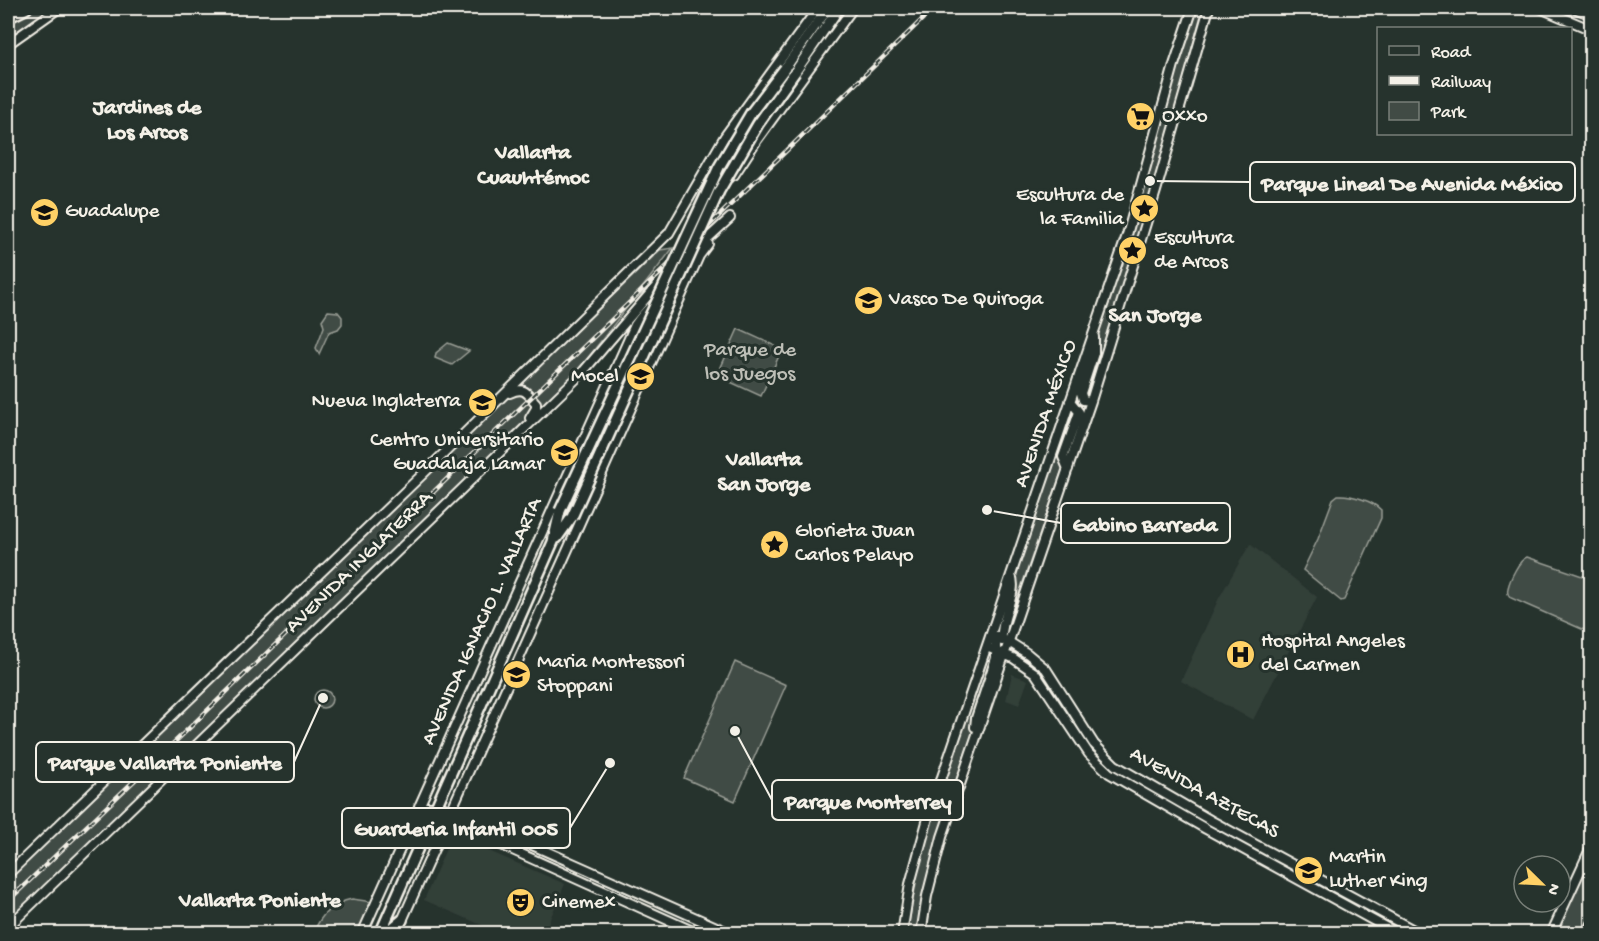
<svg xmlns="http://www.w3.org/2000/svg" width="1599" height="941" font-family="'Gochi Hand',sans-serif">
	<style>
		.built { fill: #333f39 }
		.green { fill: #414b45; stroke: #9a9e96; stroke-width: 1.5 }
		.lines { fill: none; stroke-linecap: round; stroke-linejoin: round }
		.secondary-casing { stroke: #f4f1e8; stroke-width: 12 }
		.primary-casing { stroke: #f4f1e8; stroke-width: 14 }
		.highway-casing { stroke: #f4f1e8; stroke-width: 15 }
		.secondary { stroke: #26332d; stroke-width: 8 }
		.primary { stroke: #26332d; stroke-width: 9 }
		.highway { stroke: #26332d; stroke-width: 10 }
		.rail-casing { stroke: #f4f1e8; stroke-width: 4.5 }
		.rail { stroke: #26332d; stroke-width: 2; stroke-dasharray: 7; stroke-linecap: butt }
		.primary-bridge-casing { stroke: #f4f1e8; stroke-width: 14; stroke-linecap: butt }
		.primary-bridge { stroke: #26332d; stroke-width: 9 }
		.labels { text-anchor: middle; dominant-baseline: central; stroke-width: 6; stroke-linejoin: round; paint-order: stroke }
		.poi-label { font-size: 21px; fill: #f4f1e8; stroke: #26332d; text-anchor: start }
		.park-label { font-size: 21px; fill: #bebfb7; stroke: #26332d }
		.street-label { font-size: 21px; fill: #f4f1e8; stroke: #26332d }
		.neighbourhood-label { font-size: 22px; font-weight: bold; fill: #f4f1e8; stroke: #26332d }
		.leader { fill: none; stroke: #f4f1e8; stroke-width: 2 }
		.callout-dot { fill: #f4f1e8; stroke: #26332d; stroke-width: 2 }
		.callout { fill: #26332d; stroke: #f4f1e8; stroke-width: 2 }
		.callout-label { font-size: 22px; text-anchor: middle; font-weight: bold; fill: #f4f1e8 }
	</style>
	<rect width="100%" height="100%" fill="#26332d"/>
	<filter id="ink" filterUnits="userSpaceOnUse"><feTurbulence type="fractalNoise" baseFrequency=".0167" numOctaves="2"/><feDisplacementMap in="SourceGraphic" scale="12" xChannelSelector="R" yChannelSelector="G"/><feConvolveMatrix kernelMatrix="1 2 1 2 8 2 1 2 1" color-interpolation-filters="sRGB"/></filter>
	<g filter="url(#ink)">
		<path class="built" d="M1250,544L1317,597L1253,720L1181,681L1219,598Z
			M1012,674L1028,680L1019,705L1006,700Z
			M452,835L565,884L544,933H500L424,900Z"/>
		<path class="green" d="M8,8H18L23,15L39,8H50L8,38Z
			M1195,8H1203L1151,199L1101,366L1094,359L1096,329L1176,64Z
			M673,248L577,372L8,922V880L660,250Z
			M328,311L338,312L342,317V324L338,329L329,332L319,354L316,348L324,327L322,320Z
			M738,329L782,349L761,396L717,376Z
			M448,343L469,351L452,365L435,358L436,353Z
			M1071,408L1076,410L1063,467L1007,628H1005L1016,573L1026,540Z
			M1338,495C1350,494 1373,501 1381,510V518L1344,600L1341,601L1303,570L1318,539L1333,499Z
			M1527,557L1591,579V633L1511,598C1508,594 1507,594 1508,588C1510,579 1519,560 1527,557Z
			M986,654L995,657L981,698L972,731L973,736L945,816L930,874L920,933L907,934L921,854Z
			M735,662L786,685L735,801L684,778Z
			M314 699a9 9 0 1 1 18 0a9 9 0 1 1-18 0Z
			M1591,854V916L1584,933L1554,934Z
			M352,899L373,902L359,933L313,934C320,915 332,903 352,899Z"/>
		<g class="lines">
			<defs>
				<path id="secondary" d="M1540,8L1592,30
					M1574,8L1592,15
					M8,44L59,8
					M726,179L734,175L757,140L853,8
					M510,393C524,386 527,393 536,403V408L530,418
					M1091,401L1083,400L1081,393L1094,353V337
					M1068,469L1063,457L1079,412L1070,401
					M992,634L1009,642L1028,654L1046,669L1094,744L1115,765L1210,820L1421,934
					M1002,641C999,620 1019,593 1011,575
					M987,647L1013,658L1035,673L1089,754L1109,773L1206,829L1398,934
					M975,727L976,718L996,658V644L992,634
					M419,806L451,809L732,934
					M418,810L446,820L699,934
					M8,874L424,473L669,233L725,136L818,8
					M8,927L581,374L659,283L730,218
					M362,934L635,325C645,310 656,299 674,294
					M396,934L699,256L708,244
					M902,934L910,884L928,818L1127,235L1174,65L1193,8
					M921,934L927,896L942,837L1091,401L1156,191L1209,8
					M1551,934L1592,845
					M1587,934L1592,924"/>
				<path id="primary" d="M785,68L828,8
					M795,72L839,8
					M557,538L572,517
					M380,934L553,542L560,511
					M385,934L402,920"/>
				<path id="highway" d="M8,17L26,8"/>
			</defs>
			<use href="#secondary" class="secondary-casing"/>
			<use href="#primary" class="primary-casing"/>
			<use href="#highway" class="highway-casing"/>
			<use href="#secondary" class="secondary"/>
			<use href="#primary" class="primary"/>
			<use href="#highway" class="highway"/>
			<defs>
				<path id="rail" d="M8,901L181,736L934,8"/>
			</defs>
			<use href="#rail" class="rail-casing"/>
			<use href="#rail" class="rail"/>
			<defs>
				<path id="primary-bridge" d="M560,511L719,167L751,113L785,68
					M572,517L719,191L758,124L795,72"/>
			</defs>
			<use href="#primary-bridge" class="primary-bridge-casing"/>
			<use href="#primary-bridge" class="primary-bridge"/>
		</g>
	</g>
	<defs>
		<symbol id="supermarket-disc" viewBox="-11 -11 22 22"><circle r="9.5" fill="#ffd166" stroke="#26332d"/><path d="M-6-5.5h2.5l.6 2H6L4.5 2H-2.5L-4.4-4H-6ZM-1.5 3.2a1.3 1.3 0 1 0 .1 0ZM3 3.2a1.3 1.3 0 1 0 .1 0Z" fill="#111"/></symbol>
		<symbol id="sight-disc" viewBox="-11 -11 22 22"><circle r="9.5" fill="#ffd166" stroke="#26332d"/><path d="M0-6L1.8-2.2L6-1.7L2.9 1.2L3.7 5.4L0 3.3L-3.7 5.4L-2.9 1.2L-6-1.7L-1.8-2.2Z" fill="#111"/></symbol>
		<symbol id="school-disc" viewBox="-11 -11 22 22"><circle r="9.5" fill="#ffd166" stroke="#26332d"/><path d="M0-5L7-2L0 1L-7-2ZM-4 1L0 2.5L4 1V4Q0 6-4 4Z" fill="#111"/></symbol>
		<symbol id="university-disc" viewBox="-11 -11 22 22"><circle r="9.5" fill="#ffd166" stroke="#26332d"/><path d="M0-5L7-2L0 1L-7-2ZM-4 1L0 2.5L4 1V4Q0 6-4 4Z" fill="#111"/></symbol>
		<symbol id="hospital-disc" viewBox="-11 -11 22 22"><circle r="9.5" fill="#ffd166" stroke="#26332d"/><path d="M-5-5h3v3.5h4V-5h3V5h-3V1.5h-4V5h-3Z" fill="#111"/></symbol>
		<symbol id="theatre-disc" viewBox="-11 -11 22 22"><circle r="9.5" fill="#ffd166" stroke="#26332d"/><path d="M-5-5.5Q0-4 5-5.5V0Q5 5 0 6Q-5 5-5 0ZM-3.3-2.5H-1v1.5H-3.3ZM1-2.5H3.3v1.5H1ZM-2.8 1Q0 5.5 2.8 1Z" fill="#111"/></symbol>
	</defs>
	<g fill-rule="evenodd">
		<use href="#supermarket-disc" x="1124" y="100" width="33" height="33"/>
		<use href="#sight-disc" x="1128" y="192" width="33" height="33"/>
		<use href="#school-disc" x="28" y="196" width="33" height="33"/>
		<use href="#sight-disc" x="1116" y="234" width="33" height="33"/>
		<use href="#school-disc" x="852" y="284" width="33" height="33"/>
		<use href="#school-disc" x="624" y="360" width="33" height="33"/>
		<use href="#school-disc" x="466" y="386" width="33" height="33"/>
		<use href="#university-disc" x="548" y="436" width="33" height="33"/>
		<use href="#sight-disc" x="758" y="528" width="33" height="33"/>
		<use href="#hospital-disc" x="1224" y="638" width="33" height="33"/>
		<use href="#school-disc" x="500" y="658" width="33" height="33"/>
		<use href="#school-disc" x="1292" y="854" width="33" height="33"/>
		<use href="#theatre-disc" x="504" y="886" width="33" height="33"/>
	</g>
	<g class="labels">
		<g class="poi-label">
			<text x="1162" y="117">Oxxo</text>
			<text x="1124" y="196" text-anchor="end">Escultura de<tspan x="1124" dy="24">la Familia</tspan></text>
			<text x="65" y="212">Guadalupe</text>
			<text x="1154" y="239">Escultura<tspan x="1154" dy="24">de Arcos</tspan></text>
			<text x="889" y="300">Vasco De Quiroga</text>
			<text x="619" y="377" text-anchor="end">Mocel</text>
			<text x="461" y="402" text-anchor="end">Nueva Inglaterra</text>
			<text x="544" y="441" text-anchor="end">Centro Universitario<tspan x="544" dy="24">Guadalaja Lamar</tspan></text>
			<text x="795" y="532">Glorieta Juan<tspan x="795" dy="24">Carlos Pelayo</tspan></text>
			<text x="1261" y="642">Hospital Angeles<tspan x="1261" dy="24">del Carmen</tspan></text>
			<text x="537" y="663">Maria Montessori<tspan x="537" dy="24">Stoppani</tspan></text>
			<text x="1329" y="858">Martin<tspan x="1329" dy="24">Luther King</tspan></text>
			<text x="542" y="903">Cinemex</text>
		</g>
		<g class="park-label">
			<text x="750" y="351">Parque de<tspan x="750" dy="24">los Juegos</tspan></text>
		</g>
		<g class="street-label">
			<text transform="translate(1047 414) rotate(-71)">AVENIDA MÉXICO</text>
			<text transform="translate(360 563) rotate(-44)">AVENIDA INGLATERRA</text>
			<text transform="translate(483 622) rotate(-66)">AVENIDA IGNACIO L. VALLARTA</text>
			<text transform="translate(1204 794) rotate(29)">AVENIDA AZTECAS</text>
		</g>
		<g class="neighbourhood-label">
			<text x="147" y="109">Jardines de<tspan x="147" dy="25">Los Arcos</tspan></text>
			<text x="533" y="154">Vallarta<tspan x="533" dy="25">Cuauhtémoc</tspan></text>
			<text x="1155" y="317">San Jorge</text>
			<text x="764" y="461">Vallarta<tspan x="764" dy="25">San Jorge</tspan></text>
			<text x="260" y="902">Vallarta Poniente</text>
		</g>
	</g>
	<path class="leader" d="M1150 181L1250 182M987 510L1061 523M323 698L294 762M735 731L772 800M610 763L570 828"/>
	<g class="callout-dot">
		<circle cx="1150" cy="181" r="6"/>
		<circle cx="987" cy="510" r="6"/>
		<circle cx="323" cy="698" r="6"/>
		<circle cx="735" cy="731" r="6"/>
		<circle cx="610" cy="763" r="6"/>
	</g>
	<g class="callout">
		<rect x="1250" y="162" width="325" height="40" rx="6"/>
		<rect x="1061" y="503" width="169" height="40" rx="6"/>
		<rect x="36" y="742" width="258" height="40" rx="6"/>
		<rect x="772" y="780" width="191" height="40" rx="6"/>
		<rect x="342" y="808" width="228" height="40" rx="6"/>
	</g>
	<g class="callout-label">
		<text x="1412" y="190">Parque Lineal De Avenida México</text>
		<text x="1145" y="531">Gabino Barreda</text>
		<text x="165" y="769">Parque Vallarta Poniente</text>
		<text x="868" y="808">Parque Monterrey</text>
		<text x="456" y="835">Guarderia Infantil 005</text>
	</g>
	<rect width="1599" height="941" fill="none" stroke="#26332d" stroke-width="30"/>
	<rect x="15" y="15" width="1569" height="911" fill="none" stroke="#f4f1e8" stroke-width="2" filter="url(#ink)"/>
	<rect x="1377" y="27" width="195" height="108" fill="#26332d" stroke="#787f78" stroke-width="1.5"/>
	<rect x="1389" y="46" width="30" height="9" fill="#26332d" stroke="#787f78" stroke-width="1.5"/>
	<text x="1431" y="57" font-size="18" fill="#f4f1e8">Road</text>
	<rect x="1389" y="76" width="30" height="9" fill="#f4f1e8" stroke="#787f78" stroke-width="1.5"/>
	<text x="1431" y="87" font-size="18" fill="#f4f1e8">Railway</text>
	<rect x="1389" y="102" width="30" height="18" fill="#414b45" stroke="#787f78" stroke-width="1.5"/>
	<text x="1431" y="117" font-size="18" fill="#f4f1e8">Park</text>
	<g transform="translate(1542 884) rotate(114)"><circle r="28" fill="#26332d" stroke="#787f78" stroke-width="1.5"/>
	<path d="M0-4.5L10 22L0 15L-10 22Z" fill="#ffd166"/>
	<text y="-9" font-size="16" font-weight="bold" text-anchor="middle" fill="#f4f1e8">N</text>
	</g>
</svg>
